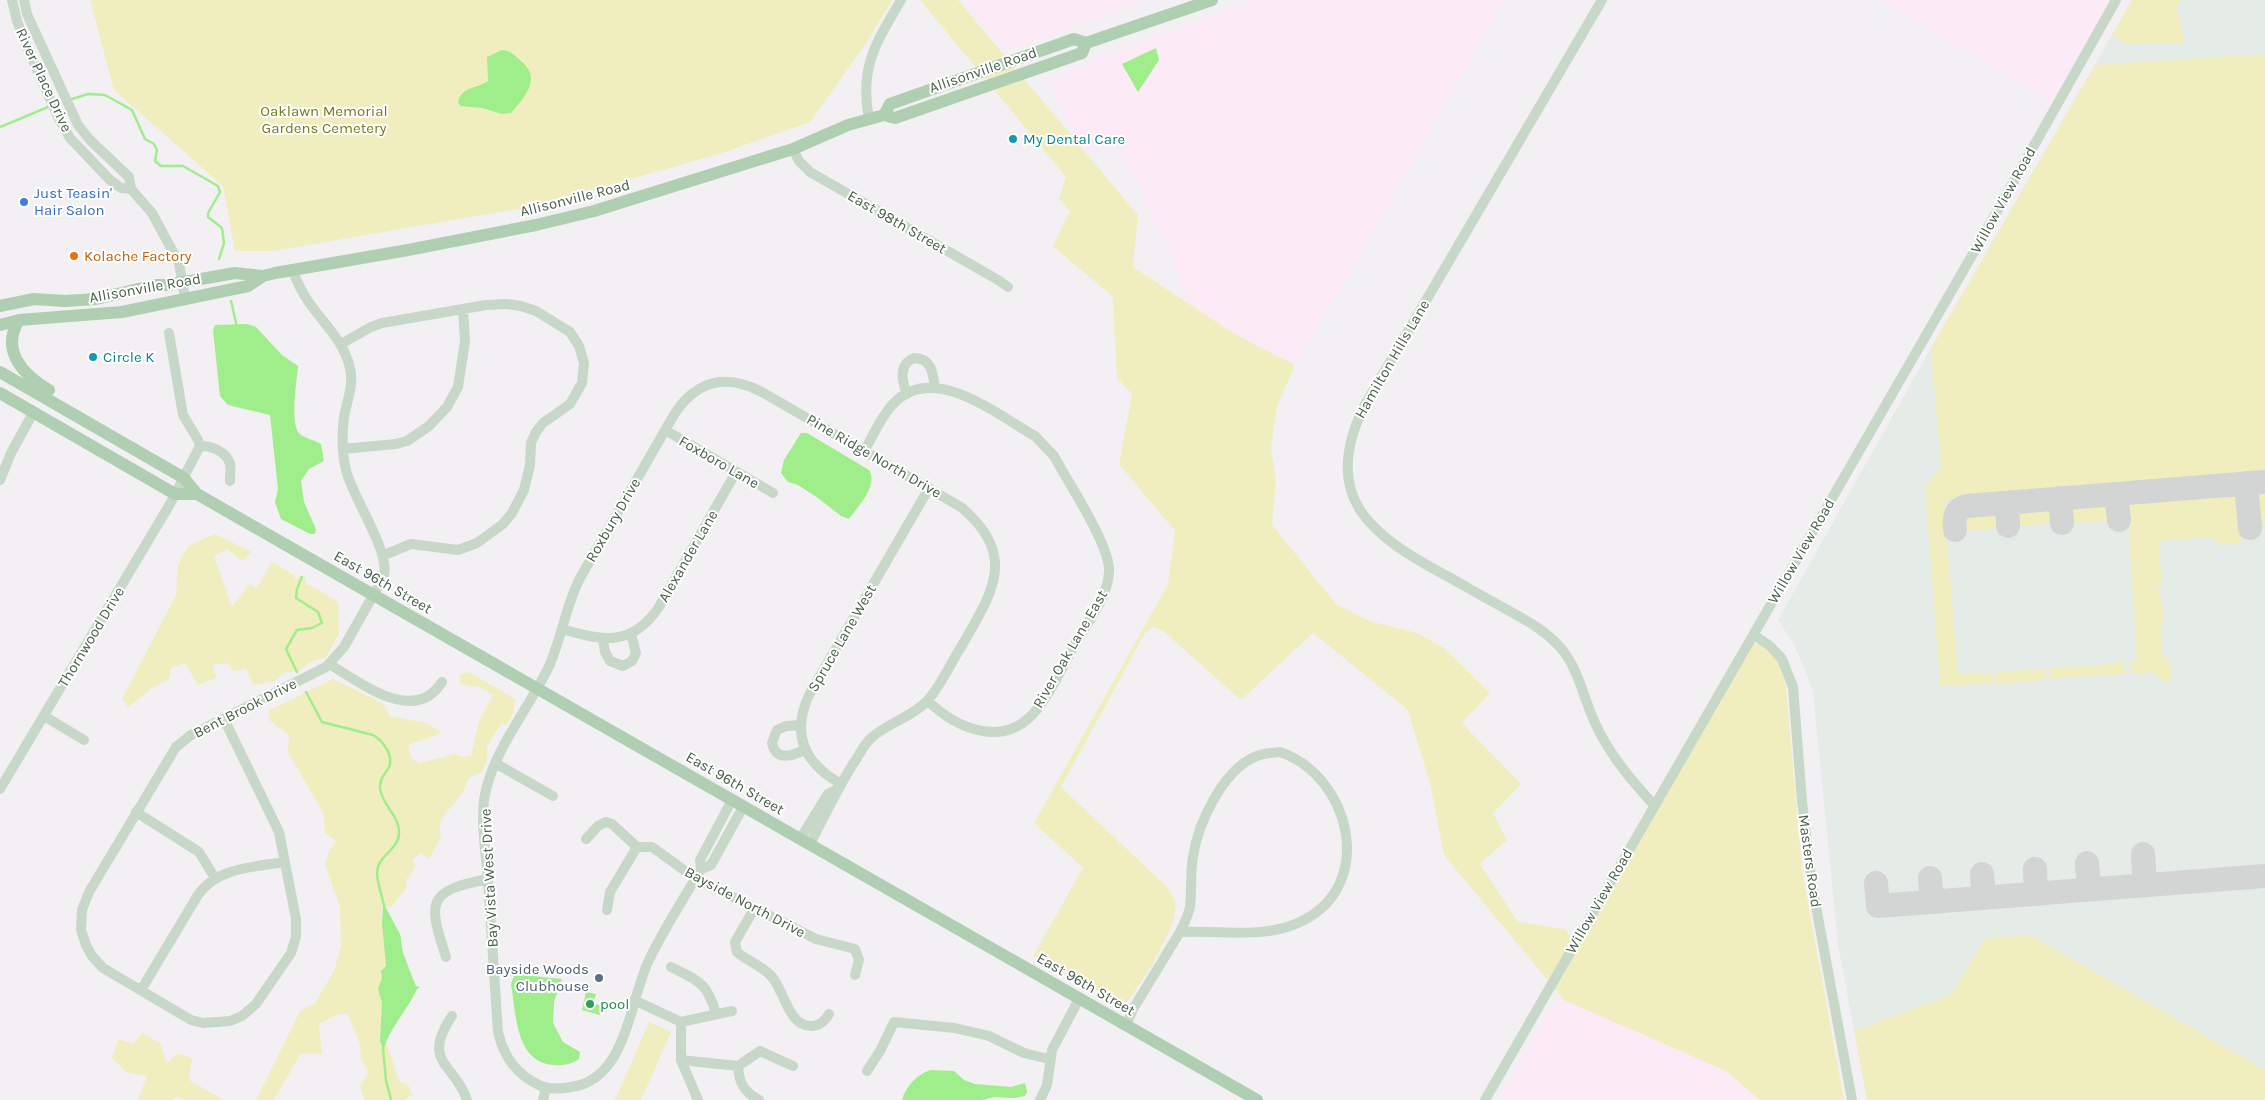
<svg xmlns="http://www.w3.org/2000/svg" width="2265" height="1100" font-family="Karla,sans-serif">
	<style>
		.commercial { fill: #fceaf7 }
		.airport { fill: #e5ebe6 }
		.green { fill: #f0eebf }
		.water { fill: #a0ed8c }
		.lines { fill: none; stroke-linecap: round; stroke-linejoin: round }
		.stream { stroke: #a0ed8c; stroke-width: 2.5 }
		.taxiway { stroke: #d2d5d4; stroke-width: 24 }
		.minor { stroke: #c7d8c8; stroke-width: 10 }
		.major { stroke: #b0cfb2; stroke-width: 12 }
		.culture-dot { fill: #0f9aa8; stroke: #fff; stroke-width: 2 }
		.shop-dot { fill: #3f7fe0; stroke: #fff; stroke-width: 2 }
		.food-dot { fill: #e8710a; stroke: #fff; stroke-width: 2 }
		.service-dot { fill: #5c6f8a; stroke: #fff; stroke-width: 2 }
		.leisure-dot { fill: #2e9e5b; stroke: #fff; stroke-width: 2 }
		.labels { text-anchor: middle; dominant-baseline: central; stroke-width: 4; stroke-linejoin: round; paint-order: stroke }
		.street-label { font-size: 15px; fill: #485e49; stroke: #fff }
		.park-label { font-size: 15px; fill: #737b17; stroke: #fff }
		.culture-label { font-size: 15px; fill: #0d838f; stroke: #fff; text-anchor: start }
		.shop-label { font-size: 15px; fill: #366cbe; stroke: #fff; text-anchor: start }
		.food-label { font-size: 15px; fill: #c56008; stroke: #fff; text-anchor: start }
		.service-label { font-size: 15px; fill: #4e5e75; stroke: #fff; text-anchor: end }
		.leisure-label { font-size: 15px; fill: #27864d; stroke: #fff; text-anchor: start }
	</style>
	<rect width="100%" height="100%" fill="#f2f0f3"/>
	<path class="commercial" d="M963,0H1149L1006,51Z
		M1255,0H1504L1359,257L1295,365L1236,335L1190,306L1179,284L1168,243L1151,215L1139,182L1113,144L1084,154L1046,79Z
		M1879,0H2110L2052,102Z
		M1559,995L1564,1000L1726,1071L1760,1100H1498Z"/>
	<path class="airport" d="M2132,0H2265V1070L2030,935L1984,939L1952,994L1854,1031L1838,944L1813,691L1794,644L1778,620L1931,348Z"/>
	<path class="green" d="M90,0H892L867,42L810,122L719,154L535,206L273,251H235L223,186L114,90Z
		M920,0H958L1138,215L1133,267L1236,335L1295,365L1277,406L1271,448L1276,479L1272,525L1336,604L1369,621L1417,633L1444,648L1490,693L1462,723L1521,784L1493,813L1507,840L1480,864L1518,922L1565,929L1577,945L1754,643C1776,650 1781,667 1786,687L1802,870L1844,1100H1760L1726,1071L1564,1000L1444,855L1430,783L1408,710L1313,633L1241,700L1162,630L1152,627L1145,633L1061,787L1168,888L1176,904L1173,923L1153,964L1128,1001L1120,1004L1033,956L1083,868L1034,823L1168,584L1175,531L1119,464L1132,394L1117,378L1113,297L1053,246L1070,211L1059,199L1066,177Z
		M2132,0H2181L2177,7L2184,43L2126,44L2112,35Z
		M2265,54V474L1945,500L1944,508L1958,673H1993L1994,683L1940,686L1925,487L1941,467L1931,348L2095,65Z
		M2265,491V526L2258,519L2257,499L2260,493Z
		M2232,493L2238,497C2243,507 2246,535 2239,543L2217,545L2216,537L2158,541L2162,585L2158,586L2159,596L2162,597L2164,624L2160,625L2163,658H2169L2172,676L2169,681H2163L2153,672L2131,674L2130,661L2137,659L2127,506L2132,501Z
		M2103,503L2109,506L2110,515L2107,521L2075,523L2070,519L2069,512L2072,506Z
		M2047,507L2053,512L2052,523L2024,526L2017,524L2016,514L2019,510Z
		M1994,512L2000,515V525C1993,531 1971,533 1964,527L1963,520L1968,514Z
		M215,534L252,552L242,561L227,549L214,556L232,607L250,584L257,588L272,562L294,575L296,580L299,576L305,577L306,585H310L338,602L339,634L326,657L311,662L297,672H285L275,681L253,685L246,668L234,671L227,663L213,665L216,678L198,685L185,663L171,668L169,679L152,688L128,707L122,699L176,595L178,565L188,546Z
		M2123,661L2125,674L2101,675L2100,665Z
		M2098,665L2100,675L2049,679L2050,668Z
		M2043,669L2046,670V680L1996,684V673L1998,672Z
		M469,672L515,699L513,713L506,725L501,724L487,746V760L482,772L469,778C466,784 464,791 460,796C451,810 435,817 441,837L429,859L421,853L413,859L415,868L406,880L407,887L392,906L383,908L382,911L386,966L378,989L382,1003L380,1040L387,1044L399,1081L408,1085L413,1094L405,1100H364L360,1085L369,1073L361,1059L360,1044L347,1013L336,1015L319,1024L322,1054L301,1053L274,1100H256L300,1011L315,1003L334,971L341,946L340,907L325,864L329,851L336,841L325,833L323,813L288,752L289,735L270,721L268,711L333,679L382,703L390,716L426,723L442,733L408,745L411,758L420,763L455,754L461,757L471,756L479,721L493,695L478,686H471L460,683L459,675Z
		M2030,935L2265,1070V1100H1867L1854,1031L1952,994L1984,939Z
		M649,1022L671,1032L641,1100H615Z
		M142,1033L160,1043L167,1063L178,1053L192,1058L189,1080L224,1100H184L176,1097L173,1100H138L147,1076L126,1072L112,1058L118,1039L134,1044Z"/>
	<path class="water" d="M1156,48L1159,60L1138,92L1122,64Z
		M502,50C512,51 515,56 522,62C542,79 524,98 511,113L502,114L482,108L461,106L458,103C461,86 477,89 488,81L487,57Z
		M247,324L256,327L282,355L298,366C297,381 289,425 300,434C306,439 315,440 321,444L324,461L309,469L301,481L304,502L316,529L315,534H310L281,519L275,502L278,489L270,415L228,405L220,396L213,330L215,325Z
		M801,433H807L869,470C879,486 857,507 849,519L841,516L818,498L798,485L788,482L781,473L784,460Z
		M383,908H386C391,916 394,924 399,932C402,937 401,946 403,952C407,963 411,975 416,986L420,987L417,989C409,1008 385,1034 384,1051L380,1041L382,1003L378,989L382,978L381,971L386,966L382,923Z
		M522,975L562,979L554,1002L553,1023L563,1042L580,1052L579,1059C573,1064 562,1066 554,1065C515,1063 516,1012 511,984L514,976Z
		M586,992L596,994L593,1003L602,1006L600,1015L582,1010Z
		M931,1070L954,1071L964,1080L975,1084L1011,1087L1025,1083L1027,1092L1025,1096L1014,1098L994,1097L983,1100H902C906,1086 917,1074 931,1070Z"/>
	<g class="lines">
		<path class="stream" d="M72,99L88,94L105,95L132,110L145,139L154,144L157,150L155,161L161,166H183L218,186L220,192L208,213V217L222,228L224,243L219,259
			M0,127L48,107
			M231,301L237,327
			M297,672L286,649L297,630L312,628L322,623L318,612L296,598L297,589L302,577
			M306,692L322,722L373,735C383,741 394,755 389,767C385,775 380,777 380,788C381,804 400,816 399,833C399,850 377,856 377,872C377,884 383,898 385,910
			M383,1048L386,1080L391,1100"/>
		<path class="taxiway" d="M2246,483L2250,528
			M2116,494L2119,520
			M2060,498L2062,523
			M2007,503L2008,526
			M1955,530C1954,519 1954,509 1967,506L2265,482
			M2143,854L2145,885
			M2087,863L2089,889
			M2035,869L2036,894
			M1982,874L1984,898
			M1930,878L1932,902
			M1876,883L1878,906L2265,876"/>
		<path class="minor" d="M12,0L17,21L28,49L58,117L70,138L110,180L121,188L131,189
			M24,0L27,14L78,125L90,140L129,177L131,189L152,213L179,263L185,298
			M1602,0L1363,408C1321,499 1371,535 1445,575C1462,584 1478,594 1495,603C1518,616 1542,627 1560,647C1579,669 1583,697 1595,723C1609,754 1631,780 1654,805
			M869,119C859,67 876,43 901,0
			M793,149L799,161L810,172L998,280L1008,287
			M169,333L183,415L198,440L200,446C211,445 227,452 230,464C231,470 230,476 230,481
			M341,344L371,327L382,323L486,305L507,304L521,306L536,311L570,332L579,346L584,363L582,383L570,404L543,423L536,432L531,443L530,465L524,490L512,513L503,524L477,543L458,550L411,544L384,555
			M907,394C902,381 898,365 914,358C932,358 933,374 935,388
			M665,430L773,493
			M343,449L396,444L407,441L429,426L447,407L458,387L465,341L463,309
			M865,450C873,435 881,417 893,404C933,361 997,415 1035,436L1054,456C1067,481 1111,546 1109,572C1108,597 1087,623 1075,644C1062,667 1050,696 1032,715C1000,748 955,727 928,701
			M0,480L11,453L33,413
			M562,629C603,641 632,647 659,607L736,472
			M1754,635L1770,646L1782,659L1793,687L1802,801L1812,885L1852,1100
			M603,639L605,652L610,661L623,666L632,661L636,653L631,634
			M329,664C360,682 414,726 442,682
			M44,716L84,740
			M224,719L279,832L296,919V937L291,953L256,1004L242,1016L230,1021L203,1023L191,1020L103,968L92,956L86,945L81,930L82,910L89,892L176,747L191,735L326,667L344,647L384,576C390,550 353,499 346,470C342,453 342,433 344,417C347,400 354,385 350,368C344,341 323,323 308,301C301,291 297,281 292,270
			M800,725L786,726L777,730L772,743C776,762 793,756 806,749
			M1280,752C1349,775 1377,882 1304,920C1267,940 1221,930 1180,932C1184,924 1188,916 1190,907C1192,891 1190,873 1193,857C1198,823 1223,769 1257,756C1264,753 1272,753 1280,752Z
			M495,763L553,796
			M841,784C804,763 791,734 809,695L929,488
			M0,789L170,504L200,446
			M732,800L700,860L701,869C683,900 663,930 648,962C629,1004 626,1080 571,1087C561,1089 550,1089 541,1086C517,1075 504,1058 498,1032C495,982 491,931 488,880C486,854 481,826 484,800C491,752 530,708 550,664C562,636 566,605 580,578L675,413C698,379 727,374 762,392L961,507C1019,556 992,593 961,647C950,664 941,686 927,701C911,718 887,723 870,739C863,746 859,756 853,764C837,790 824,817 810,844
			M136,812L199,852L215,878
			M586,839L598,826L606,822L612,824L637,847H652L695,878L816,939L855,949L859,960L855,975
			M800,839L828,794L838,789
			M701,869L711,865L743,807
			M754,909L735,942L737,952C747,961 763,966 772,977C784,990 788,1026 811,1026C819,1026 825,1021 829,1014
			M607,910L610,892L637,847
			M446,957C428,902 426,891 488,879
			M671,967C699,981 707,982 716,1014
			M141,990L198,895C217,867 255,867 285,862
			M634,1000L681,1022
			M452,1016C420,1063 456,1064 467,1100
			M681,1022V1060L698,1100
			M681,1022L732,1011
			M1126,1026L1133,1009L1180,932
			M681,1060L738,1066L760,1051L793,1066
			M738,1066C739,1083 744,1092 759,1100
			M867,1071L880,1051L894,1022L955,1028L989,1036L1024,1053L1049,1059
			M543,1100L546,1088
			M1040,1100L1047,1085L1052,1050L1079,999
			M1485,1100L1974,252L2116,0"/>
		<path class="major" d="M884,115L890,104L1074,39L1086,43L1212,0
			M0,306L34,299L65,301L96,299L155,285H167L235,273L263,276
			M19,320C0,350 23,375 49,390
			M0,325L19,320L122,312L248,286L263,276L275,273L408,250L536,225L594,211L793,149L848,125L884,115L895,118L1082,53L1086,43
			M0,372L184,478L197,494L286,545L1257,1100
			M0,393L175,494H197"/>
	</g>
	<g class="culture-dot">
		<circle cx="1013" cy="139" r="5"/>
		<circle cx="93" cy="357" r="5"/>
	</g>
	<circle class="shop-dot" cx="24" cy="202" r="5"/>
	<circle class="food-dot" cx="74" cy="256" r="5"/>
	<circle class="service-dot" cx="599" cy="978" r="5"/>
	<circle class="leisure-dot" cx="590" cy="1004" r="5"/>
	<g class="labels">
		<g class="street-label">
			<text transform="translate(983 70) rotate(-19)">Allisonville Road</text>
			<text transform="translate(44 80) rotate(65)">River Place Drive</text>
			<text transform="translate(575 198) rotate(-14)">Allisonville Road</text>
			<text transform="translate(2003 200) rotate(-61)">Willow View Road</text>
			<text transform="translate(897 222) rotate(30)">East 98th Street</text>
			<text transform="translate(145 288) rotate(-10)">Allisonville Road</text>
			<text transform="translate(1392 359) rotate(-60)">Hamilton Hills Lane</text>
			<text transform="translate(874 456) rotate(30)">Pine Ridge North Drive</text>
			<text transform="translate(719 462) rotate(30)">Foxboro Lane</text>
			<text transform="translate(613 520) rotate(-60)">Roxbury Drive</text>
			<text transform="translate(1801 551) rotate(-60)">Willow View Road</text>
			<text transform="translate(688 556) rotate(-60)">Alexander Lane</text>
			<text transform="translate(383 582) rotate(30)">East 96th Street</text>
			<text transform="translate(91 637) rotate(-59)">Thornwood Drive</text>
			<text transform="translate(842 638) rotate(-60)">Spruce Lane West</text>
			<text transform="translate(1070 649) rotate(-60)">River Oak Lane East</text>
			<text transform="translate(245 708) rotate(-27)">Bent Brook Drive</text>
			<text transform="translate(735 783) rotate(30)">East 96th Street</text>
			<text transform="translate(1810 861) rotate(82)">Masters Road</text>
			<text transform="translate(489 878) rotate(-93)">Bay Vista West Drive</text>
			<text transform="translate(1599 901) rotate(-60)">Willow View Road</text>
			<text transform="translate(745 902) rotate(28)">Bayside North Drive</text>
			<text transform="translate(1086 984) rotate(30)">East 96th Street</text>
		</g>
		<g class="park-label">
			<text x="324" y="111">Oaklawn Memorial<tspan x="324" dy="17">Gardens Cemetery</tspan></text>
		</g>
		<g class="culture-label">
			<text x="1023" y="139">My Dental Care</text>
			<text x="103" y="357">Circle K</text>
		</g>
		<g class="shop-label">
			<text x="34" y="193">Just Teasin'<tspan x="34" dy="17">Hair Salon</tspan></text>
		</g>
		<g class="food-label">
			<text x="84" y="256">Kolache Factory</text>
		</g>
		<g class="service-label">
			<text x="589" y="969">Bayside Woods<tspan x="589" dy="17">Clubhouse</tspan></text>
		</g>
		<g class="leisure-label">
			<text x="600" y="1004">pool</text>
		</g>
	</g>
</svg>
